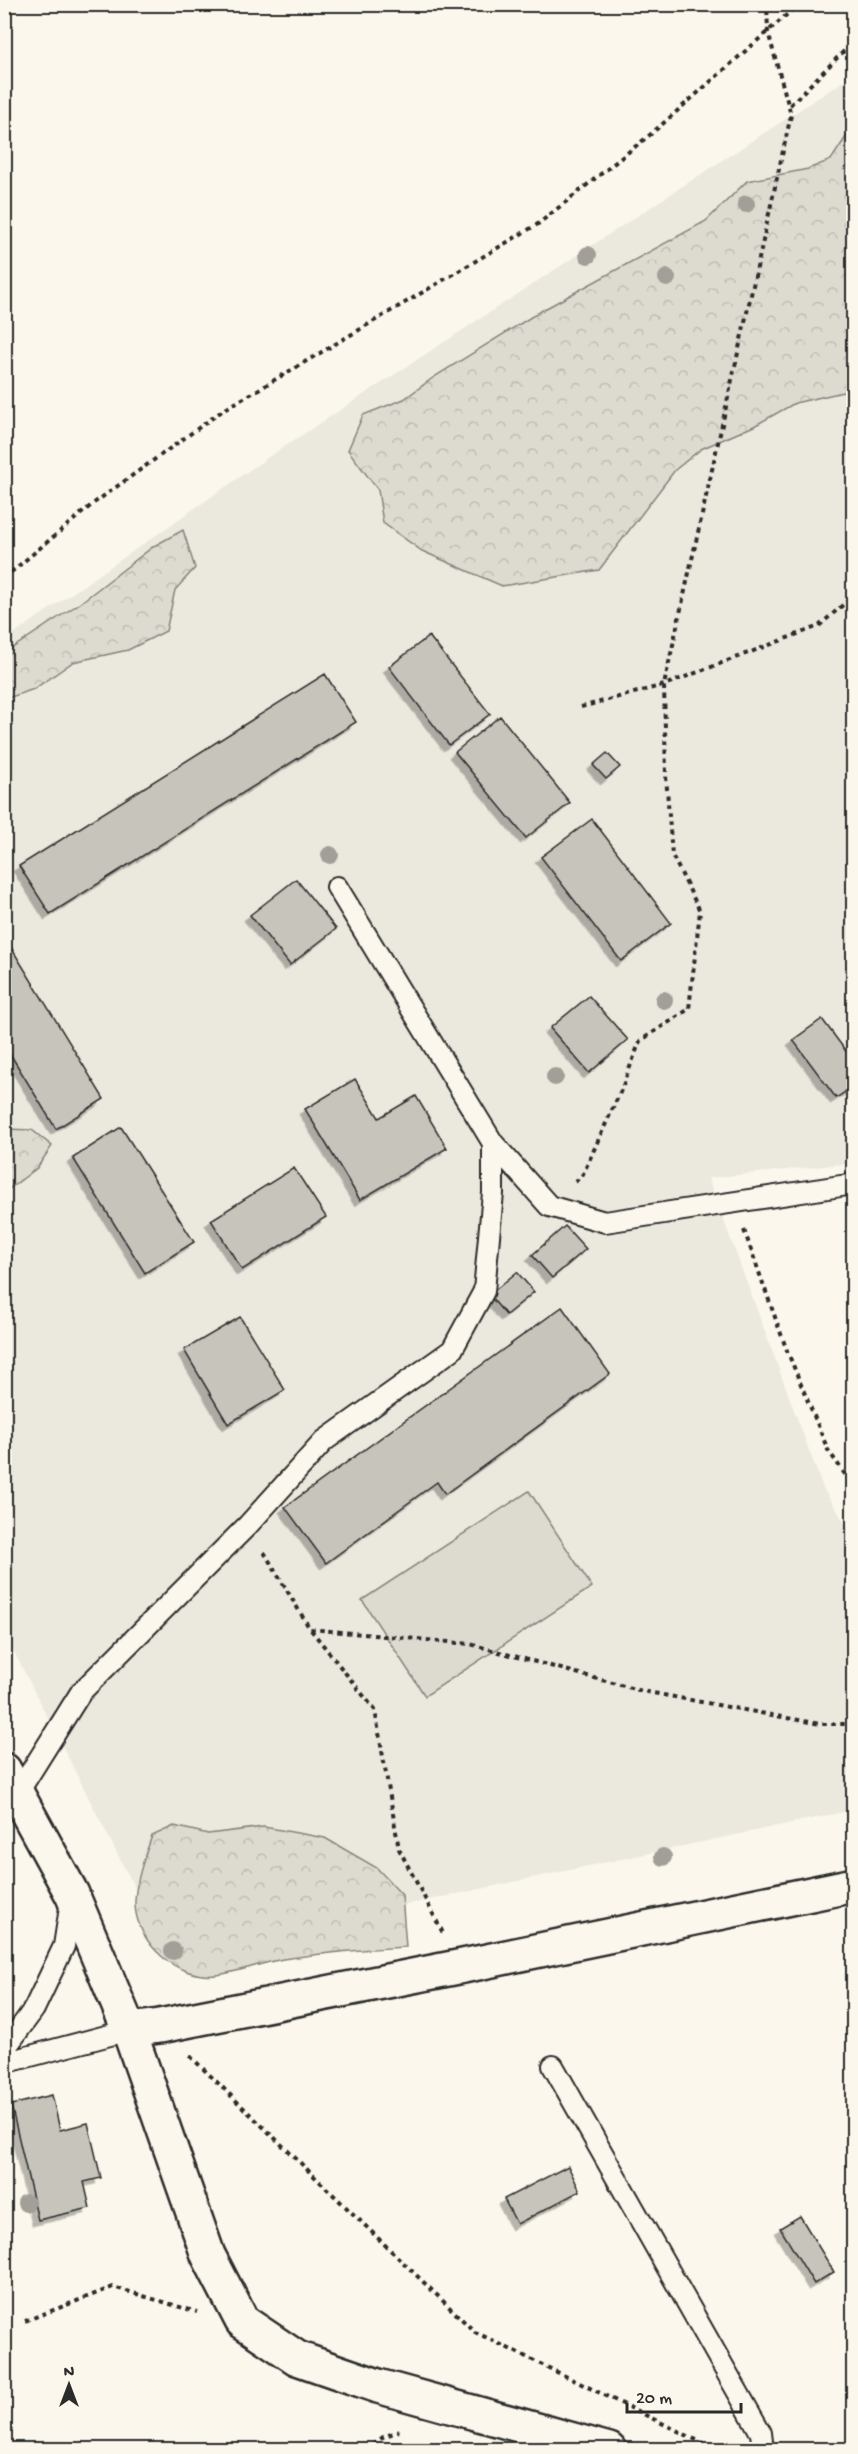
<svg xmlns="http://www.w3.org/2000/svg" width="858" height="2454" font-family="'Gochi Hand',sans-serif">
	<style>
		.built { fill: #ebe8de }
		.green { fill: #dddad0; stroke: #84827e; stroke-width: 1.5 }
		.forest { fill: url(#forest-crowns); stroke: #84827e; stroke-width: 1.5 }
		.building { fill: #c7c4bc; stroke: #2b2b2b; stroke-width: 1.5; filter: url(#shadow) }
		.lines { fill: none; stroke-linecap: round; stroke-linejoin: round }
		.service-casing { stroke: #2b2b2b; stroke-width: 24 }
		.minor-casing { stroke: #2b2b2b; stroke-width: 38 }
		.path { stroke: #2b2b2b; stroke-width: 4; stroke-dasharray: 4.5 4.5; stroke-linecap: butt }
		.service { stroke: #fbf7ec; stroke-width: 20 }
		.minor { stroke: #fbf7ec; stroke-width: 33 }
		.tree { fill: #a19f98 }
	</style>
	<defs>
		<pattern id="forest-crowns" width="20" height="18" patternUnits="userSpaceOnUse" patternTransform="scale(1.5)"><rect width="20" height="18" fill="#dddad0"/><path d="M2 6a3 3 0 1 1 6 0M12 15a3 3 0 1 1 6 0" fill="none" stroke="#bebbb3"/></pattern>
		<filter id="shadow"><feDropShadow dx="-5.5" dy="5.5" stdDeviation="0" flood-color="#0004"/></filter>
	</defs>
	<rect width="100%" height="100%" fill="#fbf7ec"/>
	<filter id="ink" filterUnits="userSpaceOnUse"><feTurbulence type="fractalNoise" baseFrequency=".0167" numOctaves="2"/><feDisplacementMap in="SourceGraphic" scale="12" xChannelSelector="R" yChannelSelector="G"/><feConvolveMatrix kernelMatrix="1 2 1 2 8 2 1 2 1" color-interpolation-filters="sRGB"/></filter>
	<g filter="url(#ink)">
		<path class="built" d="M853,75V1163L708,1178L823,1488L853,1536V1810L169,1955L5,1634V640L273,454Z"/>
		<path class="green" d="M529,1491L592,1587L425,1696L362,1600Z"/>
		<path class="forest" d="M853,126V393L843,392L795,403L754,426L701,449L675,470L599,570L502,586L422,551L383,523L378,490L348,450L363,415L404,399L434,377L539,312L706,221L747,181L808,169L831,160Z
			M183,530L195,568L175,590L166,631L128,650L73,662L34,689L5,699V653L80,603L154,546Z
			M5,1129L32,1130L52,1146L37,1168L5,1192Z
			M174,1826L208,1834L264,1827L325,1838L377,1868L402,1895L406,1947C365,1949 324,1953 283,1959C261,1963 239,1972 217,1975C178,1980 138,1945 135,1906C134,1887 145,1854 152,1836Z"/>
		<path class="building" d="M429,636L490,714L449,745L389,667Z
			M325,674L356,722L50,914L19,866Z
			M500,716L570,803L526,838L455,752Z
			M607,753L620,767L606,779L593,765Z
			M592,819L671,923L621,961L541,857Z
			M296,879L336,929L290,965L250,915Z
			M4,936L104,1099L56,1129L4,1044Z
			M589,996L628,1040L589,1073L550,1028Z
			M822,1019L854,1062V1086L836,1098L793,1040Z
			M355,1079L379,1118L416,1096L447,1148L360,1200L305,1109Z
			M121,1127L194,1242L145,1273L73,1158Z
			M294,1168L326,1217L242,1270L211,1220Z
			M565,1226L586,1249L552,1278L532,1255Z
			M517,1272L534,1292L506,1315L489,1295Z
			M562,1307L610,1374L445,1494L437,1482L326,1563L285,1507Z
			M240,1317L285,1390L228,1424L184,1350Z
			M52,2095L60,2130L88,2123L101,2178L84,2182L90,2208L38,2220L11,2105Z
			M568,2166L580,2191L517,2224L504,2199Z
			M800,2216L834,2272L814,2284L780,2228Z"/>
		<g class="lines">
			<defs>
				<path id="service" d="M337,887L493,1143L549,1206L605,1222L854,1184
					M17,1794L81,1692L248,1525L324,1441L452,1350L484,1291L493,1193V1143
					M4,2050L34,2009L64,1946L71,1901
					M4,2063L129,2030
					M553,2066L761,2433L763,2450"/>
				<path id="minor" d="M4,1770L72,1894L129,2030L208,2255L242,2321L297,2358L378,2386L609,2450
					M129,2030L160,2026L463,1966L854,1885"/>
			</defs>
			<use href="#service" class="service-casing"/>
			<use href="#minor" class="minor-casing"/>
			<path class="path" d="M790,105L854,41
				M4,578L94,503L222,411L538,224L651,134L799,4
				M581,707L664,685L819,626L854,595
				M575,1182L583,1174L622,1088L640,1041L689,1009L700,911L672,855L666,776L664,685L791,115L768,32L767,4
				M744,1230L786,1348L828,1450L854,1487
				M264,1552L310,1629L470,1644L642,1691L820,1724H854
				M311,1630L375,1710L399,1849L444,1935
				M190,2056L475,2332L717,2450
				M25,2321L113,2287L197,2312
				M366,2450L383,2437L399,2431"/>
			<use href="#service" class="service"/>
			<use href="#minor" class="minor"/>
		</g>
		<g class="tree">
			<circle cx="746" cy="204" r="9"/>
			<circle cx="588" cy="255" r="9"/>
			<circle cx="667" cy="278" r="9"/>
			<circle cx="330" cy="855" r="9"/>
			<circle cx="664" cy="1000" r="9"/>
			<circle cx="555" cy="1077" r="9"/>
			<circle cx="663" cy="1857" r="9"/>
			<circle cx="173" cy="1951" r="9"/>
			<circle cx="26" cy="2203" r="9"/>
		</g>
	</g>
	<rect width="858" height="2454" fill="none" stroke="#fbf7ec" stroke-width="24"/>
	<rect x="12" y="12" width="834" height="2430" fill="none" stroke="#2b2b2b" stroke-width="2" filter="url(#ink)"/>
	<g transform="translate(69 2385)" stroke="#fbf7ec" stroke-width="4.5" paint-order="stroke">
	<path d="M0-4.5L10 22L0 15L-10 22Z" fill="#2b2b2b"/>
	<text y="-9" font-size="16" font-weight="bold" text-anchor="middle" fill="#2b2b2b">N</text>
	</g>
	<path d="M627 2403v9h114v-9" fill="none" stroke="#2b2b2b" stroke-width="3"/>
	<text x="636" y="2403" font-size="18" fill="#2b2b2b" stroke="#fbf7ec" stroke-width="4.5" paint-order="stroke">20 m</text>
</svg>
